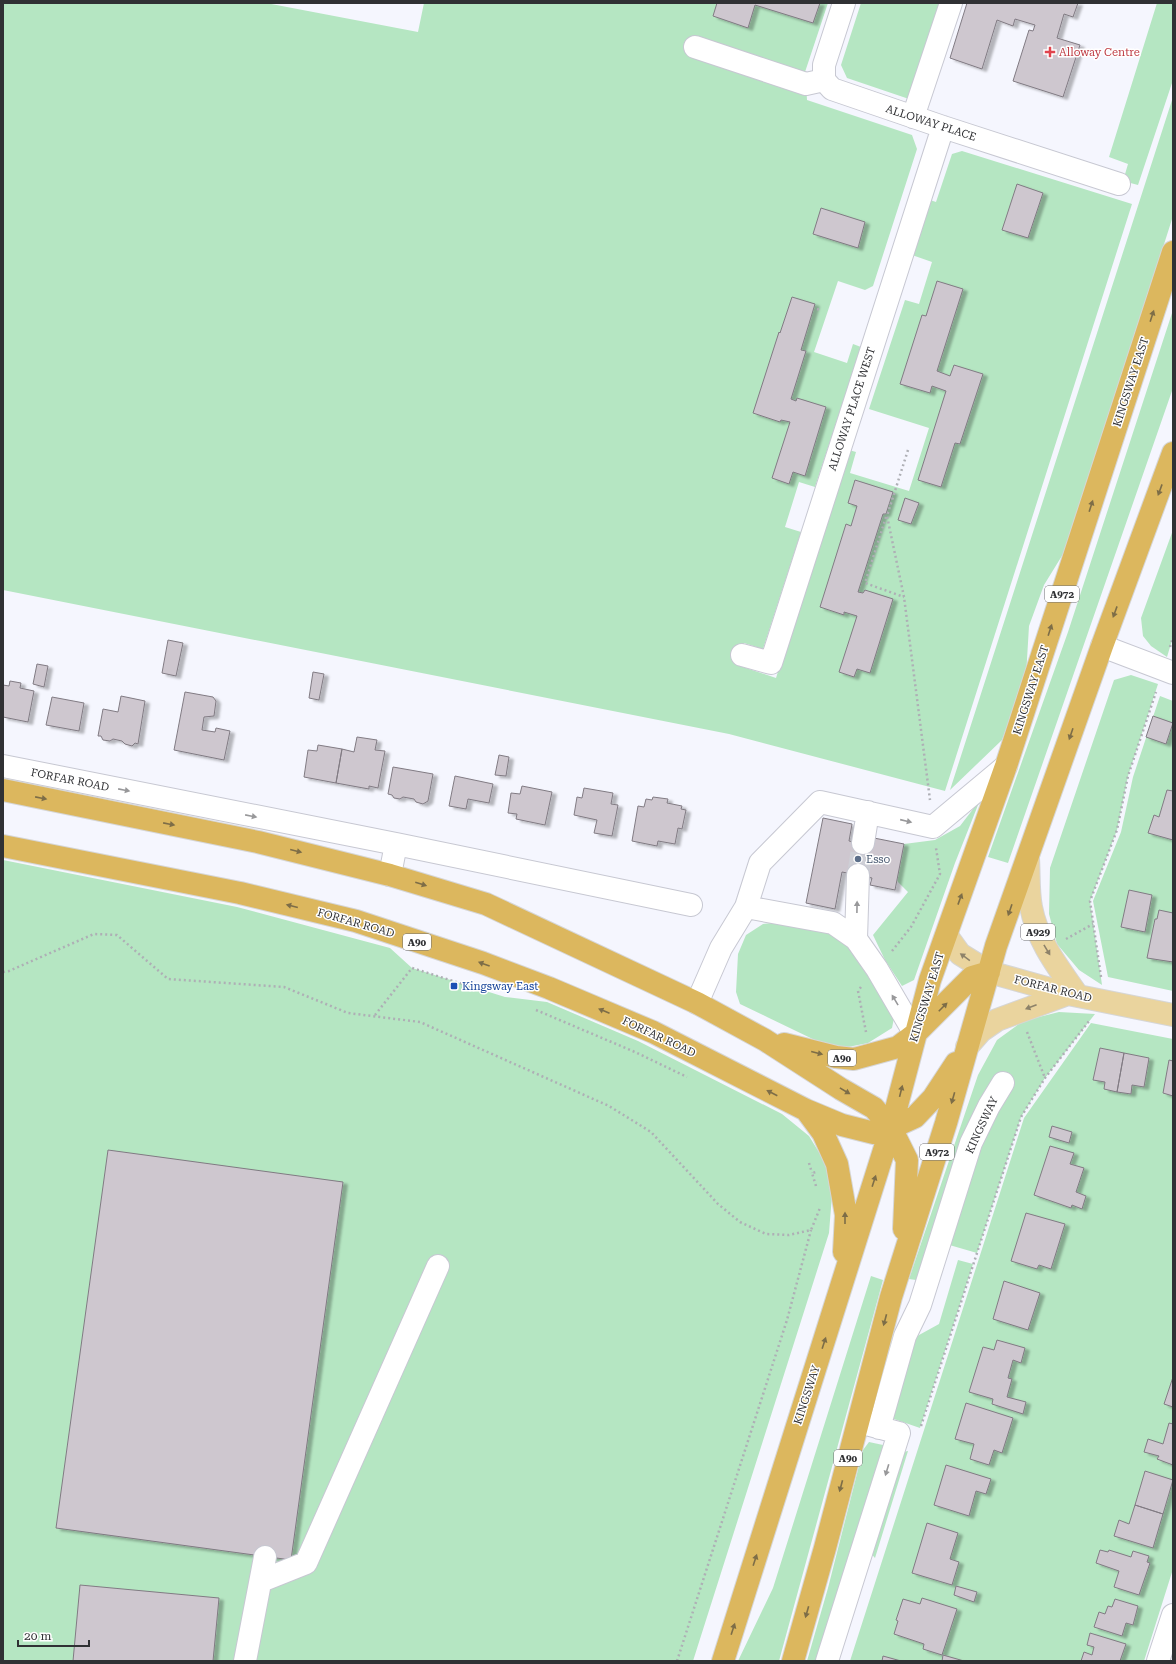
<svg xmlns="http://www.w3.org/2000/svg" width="1176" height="1664" font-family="'Roboto Serif',serif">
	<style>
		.green { fill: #b5e6c2 }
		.building { fill: #cec7cf; stroke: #817b83; filter: url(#shadow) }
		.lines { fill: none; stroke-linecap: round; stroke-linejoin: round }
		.minor-tunnel { stroke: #cecfd6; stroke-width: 22; stroke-dasharray: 22 11; stroke-linecap: butt }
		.minor-casing { stroke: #c7c8d2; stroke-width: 24 }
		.major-casing { stroke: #d6d6d6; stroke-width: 24 }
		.highway-casing { stroke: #d6d6d6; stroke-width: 24 }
		.path { stroke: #aeafb5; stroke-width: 2.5; stroke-dasharray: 2 3; stroke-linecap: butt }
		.minor { stroke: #fff; stroke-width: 22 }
		.major { stroke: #ead49e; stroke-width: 22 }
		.highway { stroke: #dcb75e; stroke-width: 22 }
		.oneway { fill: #7d6d47 }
		.oneway2 { fill: #98989a }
		.oneway3 { fill: #8d8269 }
		.health-dot { fill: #e0444e; stroke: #fff; stroke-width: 1.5 }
		.service-dot { fill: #5c6f8a; stroke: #fff; stroke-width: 1.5 }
		.transit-dot { fill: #1a4fb4; stroke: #fff; stroke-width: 1.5 }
		.labels { text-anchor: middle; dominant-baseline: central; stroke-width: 3; stroke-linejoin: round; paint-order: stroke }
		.shield { fill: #fff; stroke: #6e6f71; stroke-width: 1 }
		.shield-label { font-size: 10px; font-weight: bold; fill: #303134 }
		.health-label { font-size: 11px; fill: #be3a42; stroke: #fff; text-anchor: start }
		.street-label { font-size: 11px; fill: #303134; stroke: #fff }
		.service-label { font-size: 11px; fill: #4e5e75; stroke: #fff; text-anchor: start }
		.transit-label { font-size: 11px; fill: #164399; stroke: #fff; text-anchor: start }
	</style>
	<defs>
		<filter id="shadow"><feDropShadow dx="4.5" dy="2.5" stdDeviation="1" flood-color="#0004"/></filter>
	</defs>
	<rect width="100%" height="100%" fill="#f5f6fe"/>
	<path class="green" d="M3,3H266L418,32L424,3H828L804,75L806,84L807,100L912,135L917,149L873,286L865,290L838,281L814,352L847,363L853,344L861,347L815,487L799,482L785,527L801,532L763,649L744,643L737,665L776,678L849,450L856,452L850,473L909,491L929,428L869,409L905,300L919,304L932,262L912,255L930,200L936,202L952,154L962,151L1132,204L945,791L729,734L3,590Z
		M861,3H940L909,99L847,78L841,65Z
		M1157,3H1173V80L1138,185L1123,181L1128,164L1109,157Z
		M1173,97V216L1068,546L1044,585L1029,626L1026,676L1002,740L950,790Z
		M1173,310V388L1008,863L988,857L1068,632Z
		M1173,530V637L1167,657L1151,646L1143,636L1141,618Z
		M1131,675L1158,684L1128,776L1117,830L1090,901L1102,985L1079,970L1057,944L1049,914L1050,868L1114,680Z
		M1160,696L1173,701V991L1108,977L1093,901L1121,832L1133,777Z
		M980,800L955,863L914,980L902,986L885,960L873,935L908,892L897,881L904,844L935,840L960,826Z
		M3,860L237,907L390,948L412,968L505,997L547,1002L638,1041L782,1114L809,1136L828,1167L832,1195L829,1233L693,1661H3Z
		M780,922L833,934L848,944L894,1018L892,1028L868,1043L843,1048L821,1043L740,1004L736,992L738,954L746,935L763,924Z
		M1059,1012L1095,1014L1045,1078L1021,1117L977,1253L946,1244L960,1148L916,1280L909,1279L978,1075L997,1040L1023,1021Z
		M1091,1023L1173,1039V1569L1144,1661H850L1024,1118Z
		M958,1260L973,1264L920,1428L894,1419L889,1407L910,1340L939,1324Z
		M871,1276L883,1280L779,1661H738L773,1588Z
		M869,1442L883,1445L885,1455L820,1661H807L828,1588L863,1450Z
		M908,1451L875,1558L868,1550L899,1453Z"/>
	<path class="building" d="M717,3H820L813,23L755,5L748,28L713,16Z
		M967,3H1078L1073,17L1064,14L1057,38L1080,45L1063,97L1013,81L1029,30L1033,31L1035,25L1015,19L1013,26L997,20L982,69L950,58Z
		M1017,184L1043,193L1028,238L1002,230Z
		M821,208L865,222L858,248L813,234Z
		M937,281L963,289L937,371L950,376L954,365L983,374L960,444L955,443L941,487L918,480L946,391L932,386L930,393L900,384L922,315L926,316Z
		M792,297L815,304L801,350L806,351L791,399L796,401L797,398L826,407L805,476L793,472L789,484L772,478L790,422L781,420L780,422L753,413L779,332L780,333Z
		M855,480L893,492L886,514H883L858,592L863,593L865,590L893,599L870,673L857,669L854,677L839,672L857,616L844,612V615L820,607L846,524L851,526L857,506L848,503Z
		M905,498L919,503L911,524L898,520Z
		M168,640L183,643L176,676L162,673Z
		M37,664L48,666L44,687L33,684Z
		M313,672L324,674L319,700L309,698Z
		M10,681L21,683L20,688L34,691L28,722L3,717V685L9,686Z
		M185,692L213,697L216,701L214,716L204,717L202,730L215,732L216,728L230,731L224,760L174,750Z
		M121,696L145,701L138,744L135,743L132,746L125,744L122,741L113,739L110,741L103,740L101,736H98L103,709L118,712Z
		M52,697L84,703L79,731L46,725Z
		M1153,716L1173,723L1166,744L1146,737Z
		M357,737L377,740L375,750L385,751L378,788L369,786V789L336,783L342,749L354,752Z
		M318,745L342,749L336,783L304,777L308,750L317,751Z
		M499,755L509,757L506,776L495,775Z
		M393,767L433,774L428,801L423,804L416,802L414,799L403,797L400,799L394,798L392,795L388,794Z
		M455,776L493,784L489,803L468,799L466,809L449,806Z
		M522,786L552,792L545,825L516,819L517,814L508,813L511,793L520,794Z
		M584,788L613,793L611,804L618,805L612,836L594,833L597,820L574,815L577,797L582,798Z
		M1167,790L1173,791V840L1148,833L1154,815L1159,817Z
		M653,797L668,799L667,803L682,806L681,809L686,810L682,829L678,828L675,844L658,841L657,846L632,841L638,806L644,807L646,799L652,800Z
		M823,818L852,824L849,841L873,846L874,838L904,844L895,890L870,885L872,878L842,872L835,909L806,903Z
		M1129,890L1152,895L1145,932L1121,927Z
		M1159,910L1173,913V962L1147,958L1155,919H1157Z
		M1100,1048L1124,1053L1117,1092L1104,1089L1105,1082L1093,1080Z
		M1124,1053L1149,1058L1144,1087L1132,1085L1131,1094L1117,1092Z
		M1169,1060L1173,1061V1096L1163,1093Z
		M1052,1126L1072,1132L1069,1143L1049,1137Z
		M1050,1146L1074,1153L1070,1164L1084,1168L1076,1192L1086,1196L1082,1209L1072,1205L1071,1208L1034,1195Z
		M108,1150L343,1182L291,1560L56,1528Z
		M1026,1213L1065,1224L1051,1269L1039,1265L1037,1269L1011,1261Z
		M1004,1281L1040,1293L1028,1330L993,1319Z
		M997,1340L1025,1348L1021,1363L1013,1360L1008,1378L1012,1379L1007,1397L1026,1402L1023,1414L992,1404L993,1399L969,1392L983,1347L994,1350Z
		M1173,1377V1407L1164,1404Z
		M966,1403L1013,1418L1002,1453L994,1450L989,1465L970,1459L974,1444L955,1439Z
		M1169,1423L1173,1424V1465L1157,1459L1159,1456L1144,1452L1148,1439L1163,1444Z
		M946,1465L991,1479L986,1494L976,1491L969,1516L934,1505Z
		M1145,1471L1173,1480L1163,1514L1135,1505Z
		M1135,1505L1163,1514L1153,1548L1114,1536L1119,1520L1129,1524Z
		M927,1523L958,1533L950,1559L959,1562L952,1585L912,1573Z
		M1100,1550L1108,1552L1109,1550L1131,1557L1133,1551L1149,1556L1147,1562L1150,1563L1139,1595L1114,1587L1119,1571L1096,1563Z
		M80,1585L219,1598L213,1661H73Z
		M956,1586L977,1592L974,1602L954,1595Z
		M922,1598L957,1609L942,1655L923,1649L924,1644L894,1634L898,1621L896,1620L903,1599L920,1604Z
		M1115,1599L1138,1606L1133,1625L1126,1623L1122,1636L1094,1627L1099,1612L1105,1614L1108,1606L1112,1607Z
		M1090,1633L1126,1644L1120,1661H1081L1084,1652L1092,1655L1094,1647L1087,1645Z
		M943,1655L964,1661H942Z
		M883,1656L901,1661H882Z"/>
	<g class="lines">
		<path class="minor-tunnel" d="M858,875L863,843"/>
		<defs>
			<path id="minor" d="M844,3L824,65V80L832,89L943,127L1119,184
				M695,47L806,84L824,80
				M913,117L951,3
				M1102,646L1173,673
				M742,655L771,663L943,127
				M3,766L396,844L390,875
				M863,843L868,812
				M396,844L691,905
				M746,907L760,863L820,802L933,827L1006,766
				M856,939L858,875
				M697,1003L721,948L746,907L833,923L856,939L877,969L915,1034
				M879,1428L905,1336L920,1305L971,1143L989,1106L1003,1083
				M261,1581L306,1563L438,1266
				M245,1661L265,1557
				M827,1661L899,1433L866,1424
				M1158,1661L1173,1615"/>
			<path id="major" d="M1028,858C1029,874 1028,892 1031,907C1038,943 1058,967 1078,996
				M947,936L960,954L989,972L1068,994L1173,1015
				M967,1047L981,1031L997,1020L1068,994"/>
			<path id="highway" d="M3,790L258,842L390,875L486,904L697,1003L765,1040L841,1089L874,1108L891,1128L907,1160L904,1229
				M3,846L240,893L356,921L483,963L549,988L653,1032L806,1110L842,1125L874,1133L891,1128L915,1117L933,1098L956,1063
				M784,1044L836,1057L854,1059L898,1047L915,1034L972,977L989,972
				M806,1110L823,1133L837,1164L846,1215L844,1252
				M723,1661L891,1128L930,980L1006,766L1173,252
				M793,1661L825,1548L891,1297L946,1123L996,946L1102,646L1173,453"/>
		</defs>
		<use href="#minor" class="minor-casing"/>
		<use href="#major" class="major-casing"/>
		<use href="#highway" class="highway-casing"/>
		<path class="path" d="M817,309L821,310
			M908,450L887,516L904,597L930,800
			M886,517L865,583L904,597
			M1170,647L1173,637
			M1066,939L1093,924
			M892,951L911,927L940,874L936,848
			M3,972L9,971L94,934L117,935L168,979L284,987L348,1013L420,1022L609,1106L651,1132L718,1204L740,1222L766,1234L789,1235L811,1230L820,1208
			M1101,977L1090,901L1117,830L1128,776L1156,692
			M861,987L858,991L866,1032
			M536,1010L635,1052L687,1077
			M375,1015L412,968L485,991
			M1027,1032L1045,1078
			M809,1163L812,1173
			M816,1186L812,1173L816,1172
			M921,1426L1021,1117L1045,1078L1089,1021
			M677,1661L787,1320L811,1230"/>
		<use href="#minor" class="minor"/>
		<use href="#major" class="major"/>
		<use href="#highway" class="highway"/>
	</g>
	<defs><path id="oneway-solid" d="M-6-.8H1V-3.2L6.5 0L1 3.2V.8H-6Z"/></defs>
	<g class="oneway">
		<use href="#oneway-solid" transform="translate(1152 316) rotate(-72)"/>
		<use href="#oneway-solid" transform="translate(1160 490) rotate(110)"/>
		<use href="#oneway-solid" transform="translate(1091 506) rotate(-72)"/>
		<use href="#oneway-solid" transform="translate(1115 612) rotate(110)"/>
		<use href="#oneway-solid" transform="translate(1050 630) rotate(-72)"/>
		<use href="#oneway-solid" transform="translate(1071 734) rotate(109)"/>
		<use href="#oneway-solid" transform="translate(41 798) rotate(11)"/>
		<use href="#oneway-solid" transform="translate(169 824) rotate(11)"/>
		<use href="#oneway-solid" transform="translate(296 851) rotate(14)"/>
		<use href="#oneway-solid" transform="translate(421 884) rotate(17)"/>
		<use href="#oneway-solid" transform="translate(960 899) rotate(-70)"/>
		<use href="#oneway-solid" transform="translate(292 906) rotate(-166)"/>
		<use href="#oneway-solid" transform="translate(1010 910) rotate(109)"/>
		<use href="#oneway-solid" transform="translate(484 964) rotate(-160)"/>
		<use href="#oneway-solid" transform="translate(943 1007) rotate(-45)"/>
		<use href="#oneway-solid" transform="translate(604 1011) rotate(-157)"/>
		<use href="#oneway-solid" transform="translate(817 1053) rotate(14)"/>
		<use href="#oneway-solid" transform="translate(845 1091) rotate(31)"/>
		<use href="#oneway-solid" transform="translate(901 1091) rotate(-76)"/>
		<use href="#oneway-solid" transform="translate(772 1093) rotate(-153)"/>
		<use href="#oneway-solid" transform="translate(953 1098) rotate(106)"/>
		<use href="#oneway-solid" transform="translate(874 1181) rotate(-72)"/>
		<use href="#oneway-solid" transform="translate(845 1218) rotate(-90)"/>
		<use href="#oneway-solid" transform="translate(885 1320) rotate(105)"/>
		<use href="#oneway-solid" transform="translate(824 1343) rotate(-72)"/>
		<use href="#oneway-solid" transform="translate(841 1486) rotate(105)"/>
		<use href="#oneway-solid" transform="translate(755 1560) rotate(-72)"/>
		<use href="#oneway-solid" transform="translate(807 1612) rotate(106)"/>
		<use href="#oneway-solid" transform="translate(733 1629) rotate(-72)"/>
	</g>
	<g class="oneway2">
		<use href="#oneway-solid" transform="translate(124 790) rotate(11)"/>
		<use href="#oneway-solid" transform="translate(251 816) rotate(11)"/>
		<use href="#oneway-solid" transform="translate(906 821) rotate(13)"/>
		<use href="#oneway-solid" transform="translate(857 907) rotate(-89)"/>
		<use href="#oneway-solid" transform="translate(895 1000) rotate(-121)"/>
		<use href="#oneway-solid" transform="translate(887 1470) rotate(107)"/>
	</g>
	<g class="oneway3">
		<use href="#oneway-solid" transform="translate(1047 950) rotate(59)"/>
		<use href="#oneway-solid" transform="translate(965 957) rotate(-144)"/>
		<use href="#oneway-solid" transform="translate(1031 1007) rotate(159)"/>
	</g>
	<path class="health-dot" d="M1048 46h4v4h4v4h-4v4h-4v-4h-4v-4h4z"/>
	<circle class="service-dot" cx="858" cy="859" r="4"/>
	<rect class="transit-dot" x="450" y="982" width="8" height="8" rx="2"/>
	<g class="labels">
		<g class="shield">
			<rect x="1045" y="586" width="34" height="16" rx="3"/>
			<rect x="1021" y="924" width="34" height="16" rx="3"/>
			<rect x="403" y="934" width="28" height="16" rx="3"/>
			<rect x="828" y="1050" width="28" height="16" rx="3"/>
			<rect x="920" y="1144" width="34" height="16" rx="3"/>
			<rect x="834" y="1450" width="28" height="16" rx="3"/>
		</g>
		<g class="shield-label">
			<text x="1062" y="594">A972</text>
			<text x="1038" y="932">A929</text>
			<text x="417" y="942">A90</text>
			<text x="842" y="1058">A90</text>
			<text x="937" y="1152">A972</text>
			<text x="848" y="1458">A90</text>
		</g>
		<g class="health-label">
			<text x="1059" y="52">Alloway Centre</text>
		</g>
		<g class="street-label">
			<text transform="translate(931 123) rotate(18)">ALLOWAY PLACE</text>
			<text transform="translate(1131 382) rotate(-72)">KINGSWAY EAST</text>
			<text transform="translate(852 409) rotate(-72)">ALLOWAY PLACE WEST</text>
			<text transform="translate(1031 690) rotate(-72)">KINGSWAY EAST</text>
			<text transform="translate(70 780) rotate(11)">FORFAR ROAD</text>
			<text transform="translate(356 923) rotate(16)">FORFAR ROAD</text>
			<text transform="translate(1053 989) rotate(14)">FORFAR ROAD</text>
			<text transform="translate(927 997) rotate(-73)">KINGSWAY EAST</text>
			<text transform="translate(659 1037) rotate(25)">FORFAR ROAD</text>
			<text transform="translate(982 1125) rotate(-65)">KINGSWAY</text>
			<text transform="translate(807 1395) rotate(-72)">KINGSWAY</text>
		</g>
		<g class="service-label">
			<text x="866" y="859">Esso</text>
		</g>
		<g class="transit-label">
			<text x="462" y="986">Kingsway East</text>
		</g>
	</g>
	<rect width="1176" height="1664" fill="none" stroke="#303134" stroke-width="8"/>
	<path d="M18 1640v6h71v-6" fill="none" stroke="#303134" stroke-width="2"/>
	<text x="24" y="1640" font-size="12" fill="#303134" stroke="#ffffff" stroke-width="3" paint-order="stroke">20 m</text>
</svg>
